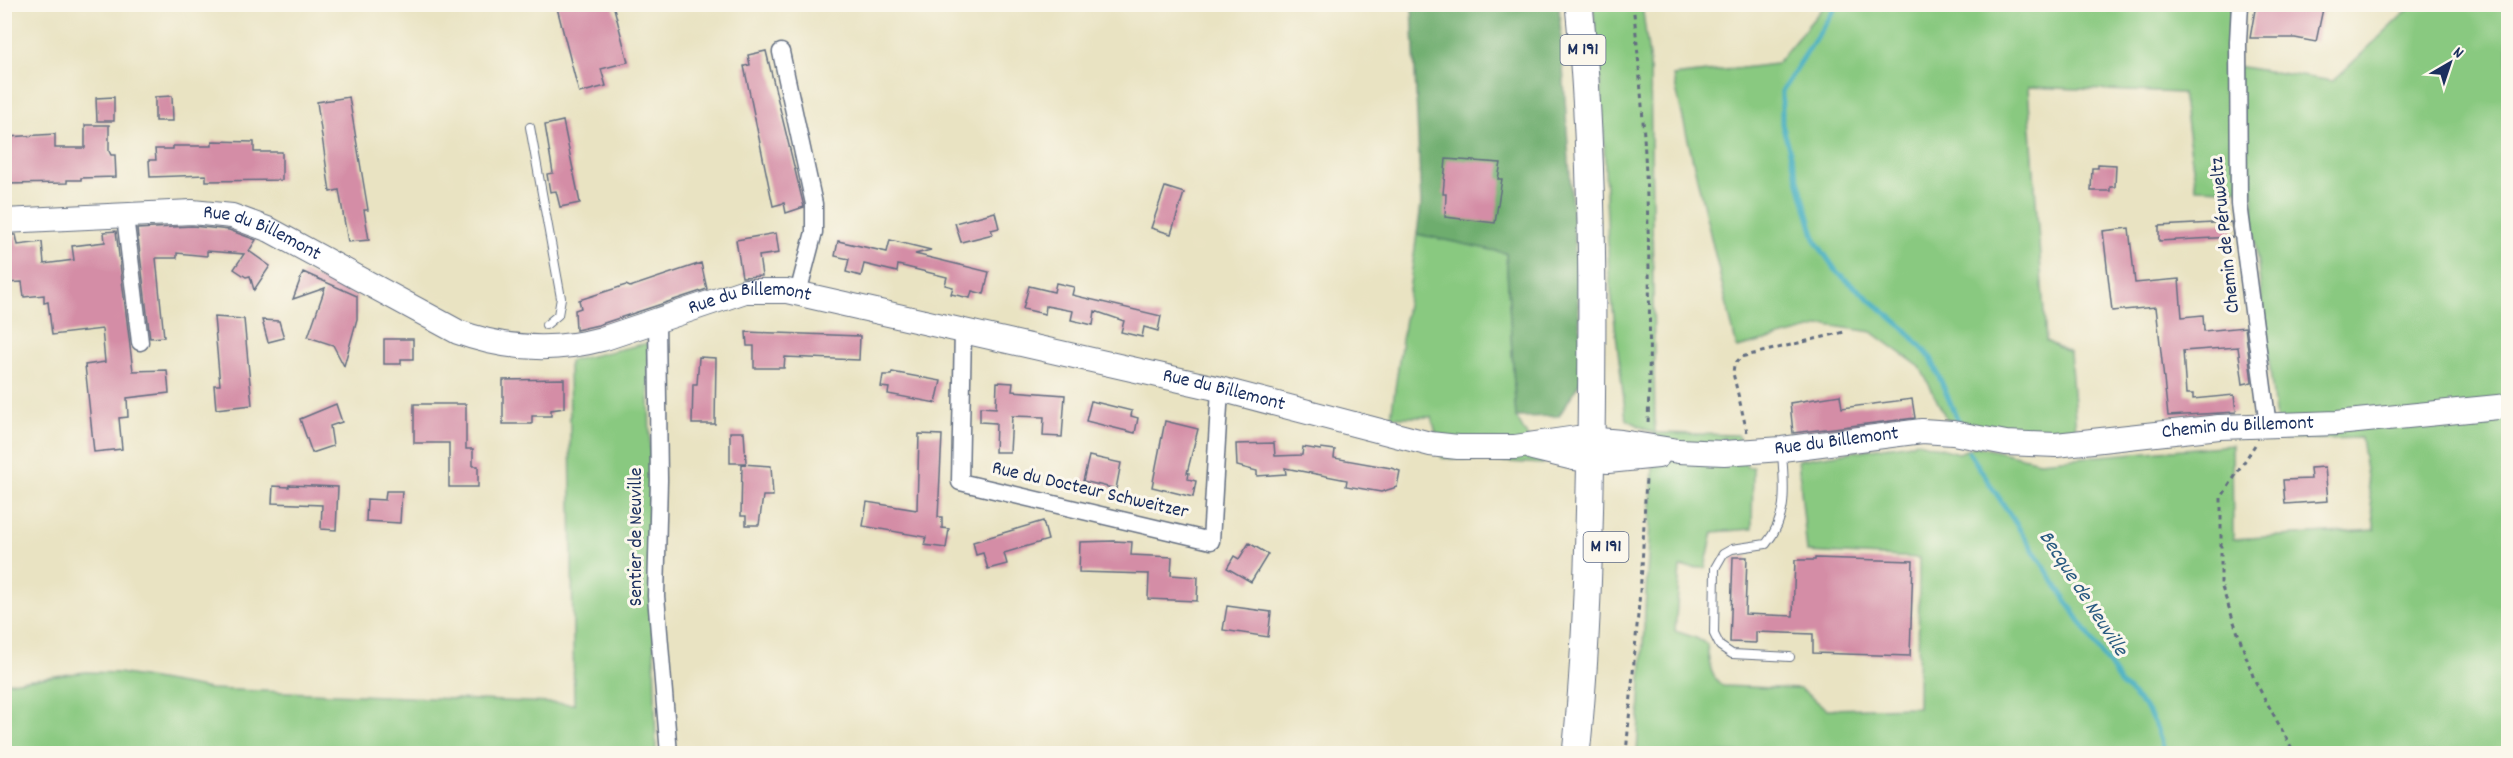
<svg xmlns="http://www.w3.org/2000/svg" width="2513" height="758" font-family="Dekko,sans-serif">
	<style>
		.green { fill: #89c980; stroke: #527c6f; stroke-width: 1.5 }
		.forest { fill: #6ead6e; stroke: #446e66; stroke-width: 1.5 }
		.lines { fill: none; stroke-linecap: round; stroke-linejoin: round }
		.stream { stroke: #42aec1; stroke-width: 5 }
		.building { fill: #d48da6 }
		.lane-casing { stroke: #636e81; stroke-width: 10 }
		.street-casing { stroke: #636e81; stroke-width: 19 }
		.secondary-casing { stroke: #636e81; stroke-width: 26 }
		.primary-casing { stroke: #636e81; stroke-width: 29 }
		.path { stroke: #636e81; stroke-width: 3; stroke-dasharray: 4.5 4.5; stroke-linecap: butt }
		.lane { stroke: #fff; stroke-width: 8 }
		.street { stroke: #fff; stroke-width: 16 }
		.secondary { stroke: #fff; stroke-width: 24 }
		.primary { stroke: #fff; stroke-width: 27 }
		.labels { text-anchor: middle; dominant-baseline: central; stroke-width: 6; stroke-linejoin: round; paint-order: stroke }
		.shield { fill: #fbf7ec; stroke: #5e6b89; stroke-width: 1.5 }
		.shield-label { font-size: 18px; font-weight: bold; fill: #1b2f5e }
		.street-label { font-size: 20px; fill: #1b2f5e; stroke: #fbf7ec }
		.water-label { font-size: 21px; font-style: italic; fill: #295b81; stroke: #fbf7ec }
	</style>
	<rect width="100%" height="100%" fill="#fbf7ec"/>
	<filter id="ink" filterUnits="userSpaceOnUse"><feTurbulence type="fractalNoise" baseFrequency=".0167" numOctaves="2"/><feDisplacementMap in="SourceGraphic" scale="12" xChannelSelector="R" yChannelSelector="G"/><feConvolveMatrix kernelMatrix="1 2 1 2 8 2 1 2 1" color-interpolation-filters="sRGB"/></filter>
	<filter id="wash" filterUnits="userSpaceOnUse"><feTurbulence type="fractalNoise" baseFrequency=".008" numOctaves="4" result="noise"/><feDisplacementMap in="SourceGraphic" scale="24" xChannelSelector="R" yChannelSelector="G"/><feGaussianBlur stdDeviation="1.35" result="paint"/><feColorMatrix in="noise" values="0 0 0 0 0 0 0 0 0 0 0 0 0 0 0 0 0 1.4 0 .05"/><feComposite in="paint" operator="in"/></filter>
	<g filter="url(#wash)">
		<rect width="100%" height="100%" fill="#e9e3c2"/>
		<path class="green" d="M2231,4L2229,65L2333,81L2413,5H2508V753H1637L1655,434L1626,419L1609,274L1603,114L1593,5H1642L1650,65L1655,433L1738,435L1747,467H1753L1752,529L1713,532L1705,568L1680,567L1675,631L1696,638L1707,644C1709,661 1709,676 1723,686L1800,689L1827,709L1918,707L1919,558L1807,552L1798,460L1918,442L1959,453L1975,446L2039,461L2232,445L2233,539L2375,530L2361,438L2284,440L2275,413L2254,231L2253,190L2196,188L2182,93L2028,87L2046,341L2070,353L2076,431L2033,439L1949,424L1920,367L1872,332L1826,325L1737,348L1673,76L1776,64L1825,5Z
			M1417,234L1506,253L1516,417L1543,464L1442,458L1432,417H1391Z
			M648,343L656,753H5L4,683L85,672L119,673L210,689L574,704L569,361Z"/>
		<path class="forest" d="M1412,5H1559L1583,377L1559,416L1516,417L1506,253L1417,234L1421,205Z"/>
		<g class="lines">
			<path class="stream" d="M1838,4L1782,91V124L1816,242L1837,272L1905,329L1931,358L1959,423
				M1969,452L2121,684C2149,709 2155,717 2165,754"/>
		</g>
		<g id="blocks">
			<path class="building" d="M556,4H613L628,62L601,69L606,86L579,93Z
				M2256,4H2324L2316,42L2295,38H2250Z
				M766,51L804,207L786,213L784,203L773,206L744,66L750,65L748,55Z
				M172,96L173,121H155V97Z
				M114,97V121H97L96,98Z
				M349,97L368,210H364L369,240L348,242L339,190L330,192L317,102Z
				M563,121L580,203L560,207L556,191L550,192L547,174L553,173L545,125Z
				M85,125H109V151L111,155H115L116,177L81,178V180H67V183L4,184V165H8V137L55,134V148H85Z
				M212,141L254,142V152H282V180L206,181V175L150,177L149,160H156L155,149H173V146H212Z
				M1446,159L1501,163L1498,179H1502L1495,223L1445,217L1446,194H1443Z
				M2098,164L2116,165L2115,187H2110V191H2091L2092,168H2098Z
				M1165,187L1184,193L1171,234L1151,228Z
				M995,212L999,228L991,230L993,234L961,242L955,223Z
				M2231,222L2233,237L2159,241V226Z
				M192,226L229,230L256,240L249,251L270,266L254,290L250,276L246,277L234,269L244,254L207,251V256L177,253V258H156L164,337L150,338L137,229Z
				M2129,228L2135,283L2179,279L2182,317L2203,315L2204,331L2245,327L2252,382L2243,384L2238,347L2183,351L2186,394H2193V399L2234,395L2236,412L2168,416L2156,307L2112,311L2103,231Z
				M116,231L133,371L167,370L169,393L127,398L128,417L119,418L122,449L94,452L85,365L105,362L102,329L52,335L48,302L44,303V295L24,297L22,282L5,283L4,235H16L18,245L42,242L44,264L74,260L72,246L105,242L104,232Z
				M776,233L779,253L759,256L762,276L742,277L736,240Z
				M890,240L931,250L915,254L989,272L984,294L972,291L970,298L951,294L953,287L945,285L947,277L898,265L897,272L864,264L861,276L846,272L849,259L835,256L838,241L887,252Z
				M701,263L707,289L598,325L576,330L575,310L581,308L579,300L626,285L630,287Z
				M303,272L357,296V319L344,366L333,345L308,337L325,288L293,299Z
				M1056,283L1074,287L1072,295L1161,316L1158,331L1144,327L1142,337L1121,332L1124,321L1095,311L1093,325L1071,320L1073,311L1046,306L1045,314L1023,309L1029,286L1054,292Z
				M214,317L244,319L252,405L216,409L214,385H220Z
				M262,320L279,321L284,338L268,342Z
				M746,332L860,336L859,360L785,357L784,368H754V346H747Z
				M384,339H413V359H401V364H384Z
				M699,357L716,358L715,424H692L693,384H697Z
				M892,372L941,381L936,403L888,394L889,388L881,387L883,375H891Z
				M564,379V408L551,410V416H532V424H503V380Z
				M997,382L1013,383L1012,391L1065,395L1062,437L1043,436L1044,417L1012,416L1010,452H995L996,423L980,422V407L996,408Z
				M1840,395L1842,408L1912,399L1915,418L1793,433L1790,403Z
				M1091,401L1132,411L1131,416L1138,418L1135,433L1086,421Z
				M336,404L342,422L330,426L333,446L312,453L300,419Z
				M414,404H466V449H473V466H478V487H449V443H414Z
				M1165,421L1198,429L1187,473H1189L1188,479L1196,481L1193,497L1152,487Z
				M730,432H744L746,463H730Z
				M919,434L942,435L938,517H942V528L949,529L946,548L924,545L926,537L863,526L867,502L917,510Z
				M1274,443L1275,456L1302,455L1303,447L1321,450V448L1335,450L1334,458L1391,468L1400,471L1397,487L1381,492L1346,486L1347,480L1285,468L1286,474L1257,476V471L1237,466L1236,444Z
				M1089,456L1121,463L1116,489L1083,481Z
				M742,464L771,466L773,496H763L759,525H746V516H741Z
				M2325,467L2328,501L2285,504L2283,480L2311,479L2310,468Z
				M289,485L338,487L336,530L321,529L322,505L272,503L273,486L289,487Z
				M386,491H402L400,523L366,521L367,499L385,500Z
				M1043,521L1048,540L1004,553L1007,564L988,569L983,553L976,555L973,542Z
				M1114,541L1132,542L1131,555L1172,557L1171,575L1198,577L1197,601L1148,599L1149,574L1079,572L1080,542Z
				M1249,543L1268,554L1251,582L1227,568L1234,556L1239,559Z
				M1733,557H1747L1745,614L1793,616L1795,560H1815V558L1913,561L1910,656L1813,653V634L1756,632V643L1730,642Z
				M1227,606L1271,612L1268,637L1223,630Z"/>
		</g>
	</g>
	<g filter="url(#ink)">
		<use href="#blocks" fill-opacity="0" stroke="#636e81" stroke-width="1.5"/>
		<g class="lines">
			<defs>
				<path id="lane" d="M530,127L561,298L558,315L546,325
					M1782,452C1784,486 1789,516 1766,544L1732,549L1723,554L1715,568L1714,634L1720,646L1732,654L1790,657"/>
				<path id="street" d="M2240,4L2238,42L2239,204L2268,426
					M781,52L814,204V232L798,293
					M125,216L140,342
					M657,321L659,480L656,596L669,754
					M963,330L960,482L1211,541L1220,389"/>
				<g id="secondary">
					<path id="s1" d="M4,221L192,212L232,216L270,230L458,332C505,349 554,352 602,339L745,291H787L1220,389L1430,444L1458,447H1515L1577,438L1621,442L1678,451L1724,453L1782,449L1922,431L1953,433L2006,443L2056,445L2219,427L2337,423L2508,406"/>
					<path d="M1533,448L1574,458L1608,461L1658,456"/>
				</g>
				<path id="primary" d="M1576,754C1587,650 1589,545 1591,440C1593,295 1593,150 1579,4"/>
			</defs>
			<use href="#lane" class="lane-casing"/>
			<use href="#street" class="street-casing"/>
			<use href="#secondary" class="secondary-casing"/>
			<use href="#primary" class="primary-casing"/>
			<path class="path" d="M1633,4C1648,144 1652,285 1648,425
				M1747,432L1733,373L1734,365L1741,357L1844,332
				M2255,445L2221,498V585L2254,679L2295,754
				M1626,754L1642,568L1646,477"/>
			<use href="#lane" class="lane"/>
			<use href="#street" class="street"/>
			<use href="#secondary" class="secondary"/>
			<use href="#primary" class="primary"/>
		</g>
	</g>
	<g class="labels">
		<g class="shield">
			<rect x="1560.5" y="35" width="45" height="30" rx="4.5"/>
			<rect x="1583.5" y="532" width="45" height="30" rx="4.5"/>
		</g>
		<g class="shield-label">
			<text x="1583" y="50">M 191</text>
			<text x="1606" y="547">M 191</text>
		</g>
		<g class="street-label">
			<text transform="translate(2226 235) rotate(-96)">Chemin de Péruweltz</text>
			<text stroke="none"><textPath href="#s1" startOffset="262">Rue du Billemont</textPath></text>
			<text stroke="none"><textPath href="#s1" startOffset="784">Rue du Billemont</textPath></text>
			<text stroke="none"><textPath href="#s1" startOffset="1270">Rue du Billemont</textPath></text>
			<text stroke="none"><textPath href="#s1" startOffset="2296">Chemin du Billemont</textPath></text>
			<text stroke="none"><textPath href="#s1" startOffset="1892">Rue du Billemont</textPath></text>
			<text transform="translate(1090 491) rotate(13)">Rue du Docteur Schweitzer</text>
			<text transform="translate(637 537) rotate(-90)">Sentier de Neuville</text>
		</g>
		<g class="water-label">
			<text transform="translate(2082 594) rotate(57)">Becque de Neuville</text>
		</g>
	</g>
	<rect width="2513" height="758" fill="none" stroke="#fbf7ec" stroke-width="24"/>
	<g transform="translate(2450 63) rotate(39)" stroke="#fbf7ec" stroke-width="4.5" paint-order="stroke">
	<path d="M0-4.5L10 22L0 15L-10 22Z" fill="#1b2f5e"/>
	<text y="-9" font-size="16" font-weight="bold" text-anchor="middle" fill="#1b2f5e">N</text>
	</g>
</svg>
